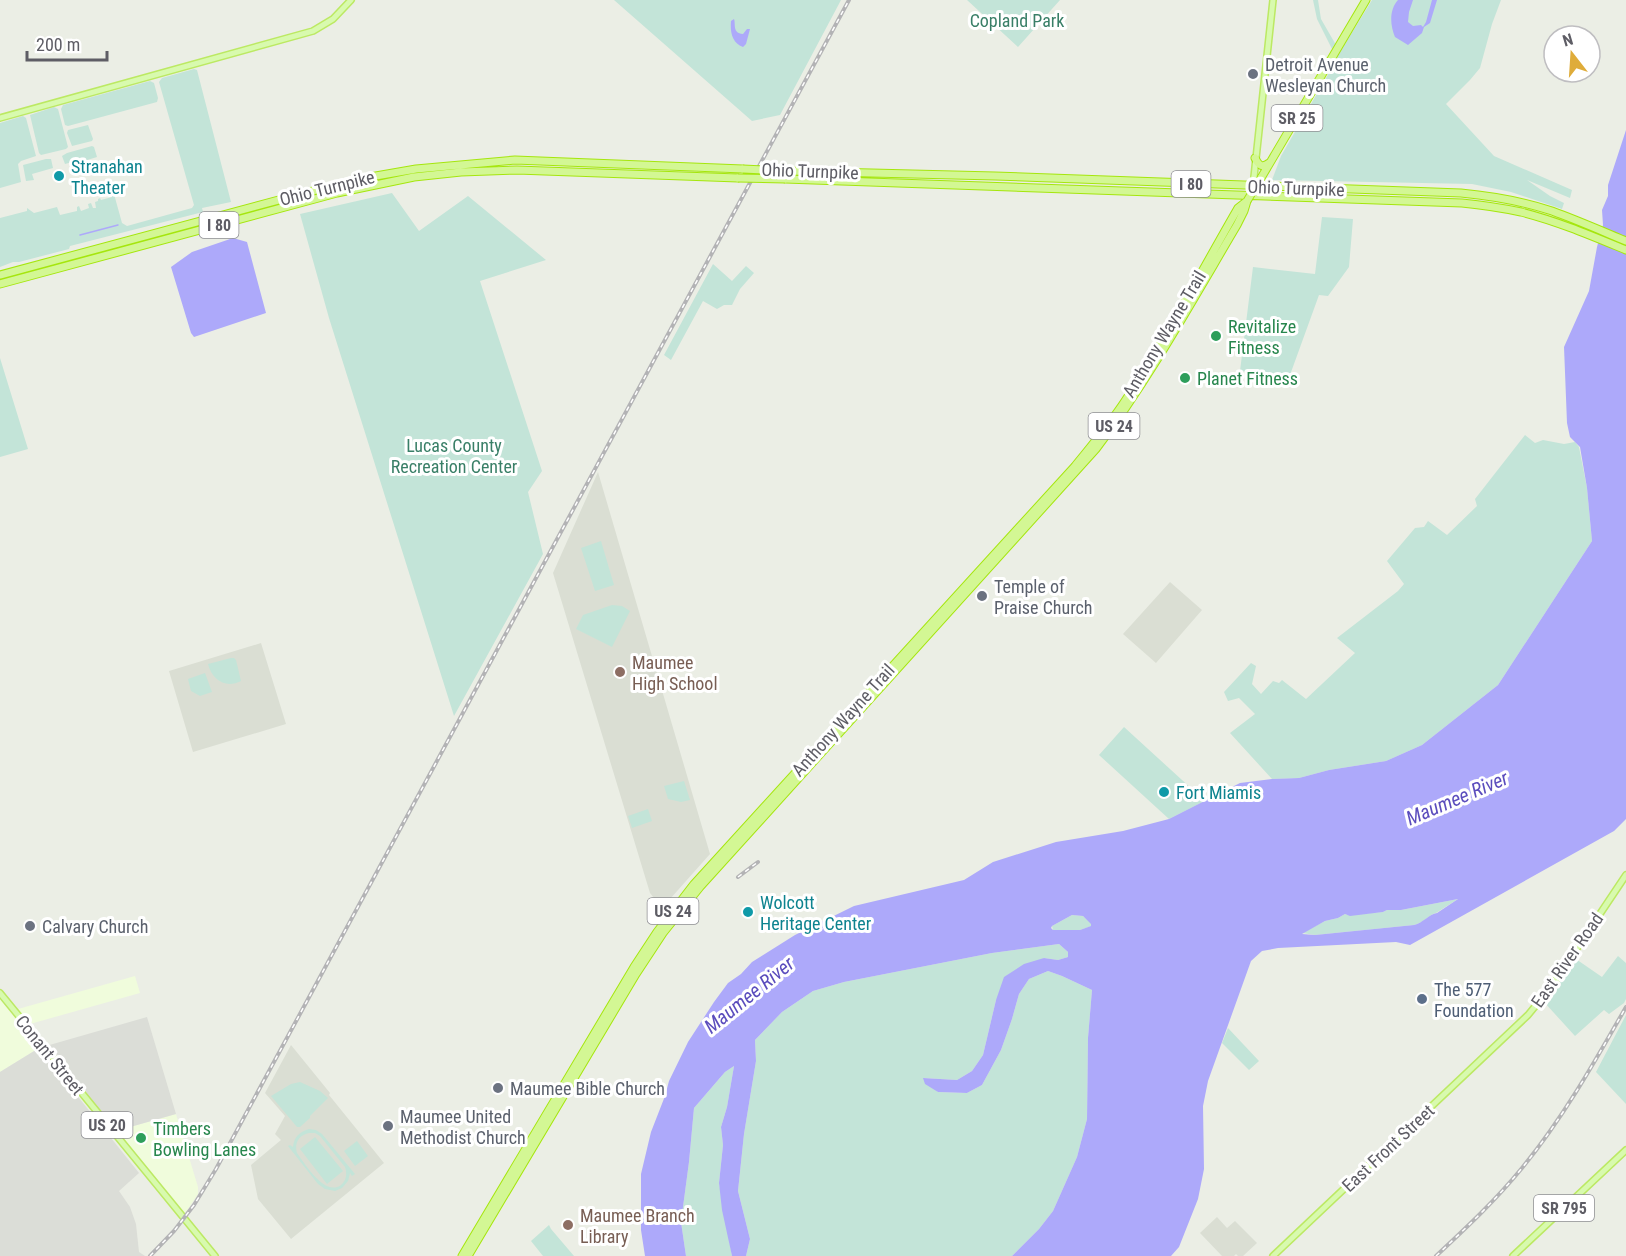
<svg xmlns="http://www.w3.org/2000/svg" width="1626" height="1256" font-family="'Roboto Condensed',sans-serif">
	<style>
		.commercial { fill: #f0fcdc }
		.industrial { fill: #dbddd7 }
		.education { fill: #daded3 }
		.green { fill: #c3e4d8; fill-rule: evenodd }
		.water { fill: #ada9fa; fill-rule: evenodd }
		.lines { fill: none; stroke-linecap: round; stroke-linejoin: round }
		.stream { stroke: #ada9fa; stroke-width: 1.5 }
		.major-casing { stroke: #bce963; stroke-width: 8 }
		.highway-casing { stroke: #a5e60d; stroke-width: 9 }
		.major { stroke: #d8faae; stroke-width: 5 }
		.highway { stroke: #d3f794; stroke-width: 7 }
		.rail-casing { stroke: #b3b3b5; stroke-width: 4 }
		.rail { stroke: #fff; stroke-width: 1.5; stroke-dasharray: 4.5; stroke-linecap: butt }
		.major-bridge-casing { stroke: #bce963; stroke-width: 8; stroke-linecap: butt }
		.highway-bridge-casing { stroke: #a5e60d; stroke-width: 9; stroke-linecap: butt }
		.major-bridge { stroke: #d8faae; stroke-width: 5 }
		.highway-bridge { stroke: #d3f794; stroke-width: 7 }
		.worship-dot { fill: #6b7280; stroke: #fff; stroke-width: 2 }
		.culture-dot { fill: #0f9aa8; stroke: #fff; stroke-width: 2 }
		.leisure-dot { fill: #2e9e5b; stroke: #fff; stroke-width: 2 }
		.education-dot { fill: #8d6e63; stroke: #fff; stroke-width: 2 }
		.service-dot { fill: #5c6f8a; stroke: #fff; stroke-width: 2 }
		.labels { text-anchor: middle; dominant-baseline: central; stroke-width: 6; stroke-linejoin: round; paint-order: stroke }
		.shield { fill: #fff; stroke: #8e8e93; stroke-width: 1.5 }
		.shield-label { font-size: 16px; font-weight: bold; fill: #5e5d65 }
		.park-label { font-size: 18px; fill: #397f67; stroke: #fff }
		.worship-label { font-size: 18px; fill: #5b616d; stroke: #fff; text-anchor: start }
		.culture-label { font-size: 18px; fill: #0d838f; stroke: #fff; text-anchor: start }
		.street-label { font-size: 18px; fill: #5e5d65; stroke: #fff }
		.leisure-label { font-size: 18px; fill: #27864d; stroke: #fff; text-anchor: start }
		.education-label { font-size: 18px; fill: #785e54; stroke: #fff; text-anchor: start }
		.service-label { font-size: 18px; fill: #4e5e75; stroke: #fff; text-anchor: start }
		.water-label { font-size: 20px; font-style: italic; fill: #5b4dbd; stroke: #fff }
	</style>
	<rect width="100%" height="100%" fill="#ebeee5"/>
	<path class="commercial" d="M135,976L140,993L30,1024L18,1009Z
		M0,999L39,1048L0,1072Z
		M176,1114L198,1187V1194L184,1215L116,1131Z"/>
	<path class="industrial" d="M147,1017L176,1114L116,1131L46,1046Z
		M39,1048L139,1173L119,1191L130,1207L136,1224L139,1252L145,1256H0V1072Z"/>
	<path class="education" d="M598,472L710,854L662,908L650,893L553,573Z
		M1170,582L1202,610L1156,663L1123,634Z
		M261,643L286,724L193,752L169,671Z
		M291,1045L330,1093L329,1095L384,1163L291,1239L258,1199L251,1165L281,1140L275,1134L285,1116L265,1093Z
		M1217,1217L1227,1228L1235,1221L1257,1243L1243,1256H1238L1236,1254L1234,1256H1222L1200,1233Z"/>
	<path class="green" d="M614,0H841L780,115L752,121Z
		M967,0H1060L1018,47Z
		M1313,0H1318L1321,19L1340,52L1372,0H1501L1492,24L1480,68L1470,80L1446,104L1494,156L1572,190L1570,198L1527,180L1550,196L1564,203L1562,209L1511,192L1472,184L1272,180L1281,156L1337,59L1317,19Z
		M194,69L197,70L231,202L202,208L203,212L70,246L69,249L19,262H13L0,267V218L27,211V208L34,213L57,207L60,215L77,211V207L79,206L81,211L89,208L88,204L91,203L93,208H96L95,202L98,201V199L100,198L101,200L112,197V194H114L122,223L127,226L192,208L194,205L159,82L162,78Z
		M150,81L154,83L158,98L157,102L68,126L65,125L61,109L63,105Z
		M54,107L58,109L68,147L66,149L41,155L39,153L30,115Z
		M23,116L26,118L36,156L21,161L18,164L21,182L0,188V123Z
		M88,125L93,139L92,141L72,146L67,133L68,130Z
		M92,146L94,147L97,157L84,161L83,159L65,164L62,156L67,153Z
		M46,159H51L53,168L32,174L34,180L26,181L23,165Z
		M392,193L419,231L468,196L546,260L480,281L542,471L528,492L543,554L454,716L329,318L300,214Z
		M1322,217L1353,219L1349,267L1328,296L1319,295L1286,386L1262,373L1240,371L1253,267L1315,274Z
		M713,264L732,281L746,266L754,273L740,289L732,305H724L717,309L703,301L671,360L664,355Z
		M0,358L28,449L0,457Z
		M1525,435L1535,443L1543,440L1564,444L1575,442L1579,447L1587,488L1592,541L1498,685L1422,745L1386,761L1329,770L1299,778L1272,779L1230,733L1255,714L1239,698L1228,701L1224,692L1251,663L1256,666L1252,684L1261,694L1273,681L1279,683L1282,680L1306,699L1355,653L1337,638L1398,591L1404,584L1387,561L1415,528L1424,527L1428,521L1447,535L1477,506L1475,499Z
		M601,541L614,585L595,591L581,548Z
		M612,605L622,606L630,611L612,647L576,629L583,615Z
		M231,658H234L236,660L241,681C226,689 212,680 208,664Z
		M205,673L212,692L200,696L191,691L188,679Z
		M1124,727L1205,801L1169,819L1099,755Z
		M684,781L690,800L681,802L668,799L664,786Z
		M648,809L652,821L632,828L628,816Z
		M1458,899L1436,913C1430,914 1423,923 1414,925L1315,935L1302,933L1325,921L1338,918L1345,914L1348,915L1383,912L1387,910H1401Z
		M1072,915L1083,916L1092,924V926L1080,930H1053L1052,926Z
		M1059,944L1068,952V957L1058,960L1044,958L996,1000L983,1055L972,1071L957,1080L924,1078L938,1092L967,1093L982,1085L1001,1050L1012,1019L1019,994L1029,979L1048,971L1062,976L1092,990L1088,1038L1087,1119L1077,1157L1053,1211L1039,1229L1012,1256H746L750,1239L738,1191L744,1134L756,1061L755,1040L782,1012L813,991L844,982L992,953Z
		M1618,956L1626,963V999L1624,1003L1609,1014L1604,1010L1575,1036L1544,1002L1573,957L1602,977Z
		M1626,1015V1104L1596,1072Z
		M1228,1028L1259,1061L1249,1070L1222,1043Z
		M734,1066L727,1107L721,1127L723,1145L719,1183L732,1256H686L681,1222L689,1162L694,1108L725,1072Z
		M300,1082L320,1091L328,1098L310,1116V1118L300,1127H297L271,1096L291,1084Z
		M309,1129L316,1130L322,1134L355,1174L352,1176L350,1173L348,1181L342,1188L335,1191L325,1189L318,1184L288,1146L290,1145L293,1147C294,1137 299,1132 309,1129ZM309,1133H315L320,1136L345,1167C347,1173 347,1180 341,1185C325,1197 305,1164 297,1153C294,1143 299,1135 309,1133Z
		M315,1137L343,1171L327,1184L300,1149Z
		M357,1141L368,1156L355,1166L344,1151Z
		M549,1225L551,1229L574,1256H543L531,1241Z"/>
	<path class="water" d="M1398,0H1413L1409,12L1408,22L1413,26L1421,25L1423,27L1426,22L1432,0H1437L1430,23L1424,27L1422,33L1408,45L1395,37C1390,25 1389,10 1398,0Z
		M734,19C736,24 732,33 743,34L747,29H750L746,44L743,47C732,43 730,32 731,21Z
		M1626,130V819L1614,831L1410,945L1396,942L1278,948L1262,951L1251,961L1208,1081L1203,1106L1204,1169L1198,1199L1179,1247L1171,1256H1012L1039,1229L1053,1211L1077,1157L1087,1119L1088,1038L1092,990L1062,976L1048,971L1029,979L1019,994L1012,1019L1001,1050L982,1085L967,1093L938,1092L925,1084L923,1078L957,1080L972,1071L983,1055L996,1000L1004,977L1024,964L1044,958L1058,960L1068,957V952L1059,944L992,953L844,982L813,991L782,1012L755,1040L756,1061L744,1134L738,1191L750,1239L746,1256H732L722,1210L719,1183L723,1145L721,1127L727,1107L734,1066L725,1072L694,1108L689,1162L681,1222L686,1256H645L641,1230V1174L651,1132L665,1096L669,1081L688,1042L714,1002L728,983L741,974L752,962L795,935L854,906L964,880L993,862L1056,842L1123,831L1169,819L1240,783L1272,779L1299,778L1329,770L1386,761L1422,745L1498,685L1592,541L1587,488L1580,447L1570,437L1567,423L1564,347L1589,291L1597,247L1603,225L1602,210L1608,196V185ZM1458,899L1437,913C1429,914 1423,923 1414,925L1315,935L1302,934L1325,921L1338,918L1345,914L1350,916L1383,912L1387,910H1401ZM1072,915L1083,916L1091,924V926L1080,930H1053L1051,928L1052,926Z
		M233,238L247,242L266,313L194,337L191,333L171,267L192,252Z"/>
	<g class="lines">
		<path class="stream" d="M80,235L118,225"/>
		<defs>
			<path id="major" d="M0,118L313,31L333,19L351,0
				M1254,177L1273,0
				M0,993L215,1256
				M1273,1256L1528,1015L1551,987L1626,875
				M1513,1256L1626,1150"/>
			<path id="highway" d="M1255,158C1259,166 1262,168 1269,163
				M789,171L995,176L1461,193C1492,196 1522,201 1552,211C1577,220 1602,231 1626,241
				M1261,178L1366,0
				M785,179L1462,203C1482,205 1502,208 1521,212C1557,221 1592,236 1626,250
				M0,275L316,190L370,177L416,169L515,160L743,169
				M0,284L337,193L414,177L461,172L517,170L738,178
				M462,1256L634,967L657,932L694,884L1075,466C1092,445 1110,424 1125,401C1166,339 1201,272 1238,208L1247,201
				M468,1256L636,974L663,933L700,887L1096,449C1149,379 1192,301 1237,225L1244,211L1247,201"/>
		</defs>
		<use href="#major" class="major-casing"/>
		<use href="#highway" class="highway-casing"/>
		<use href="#major" class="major"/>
		<use href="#highway" class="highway"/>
		<defs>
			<path id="rail" d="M738,877L758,862
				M150,1256L174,1231L194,1205L216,1169L849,0
				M1436,1256C1466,1228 1496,1200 1522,1168C1563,1118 1594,1063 1626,1007"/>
		</defs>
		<use href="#rail" class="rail-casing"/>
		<use href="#rail" class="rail"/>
		<defs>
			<path id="major-bridge" d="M1254,189V177"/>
			<path id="highway-bridge" d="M743,169L789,171
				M738,178L785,179
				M1247,201L1261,178"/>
		</defs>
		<use href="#major-bridge" class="major-bridge-casing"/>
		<use href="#highway-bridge" class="highway-bridge-casing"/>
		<use href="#major-bridge" class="major-bridge"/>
		<use href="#highway-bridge" class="highway-bridge"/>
	</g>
	<g class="worship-dot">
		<circle cx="1253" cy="74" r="6"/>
		<circle cx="982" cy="596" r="6"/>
		<circle cx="30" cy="926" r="6"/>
		<circle cx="498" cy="1088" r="6"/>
		<circle cx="388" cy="1126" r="6"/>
	</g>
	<g class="culture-dot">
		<circle cx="59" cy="176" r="6"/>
		<circle cx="1164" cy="792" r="6"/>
		<circle cx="748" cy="912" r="6"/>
	</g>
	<g class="leisure-dot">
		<circle cx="1216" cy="336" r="6"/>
		<circle cx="1185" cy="378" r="6"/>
		<circle cx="141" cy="1138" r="6"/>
	</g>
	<g class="education-dot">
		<circle cx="620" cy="672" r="6"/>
		<circle cx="568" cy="1225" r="6"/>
	</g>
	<circle class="service-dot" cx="1422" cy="999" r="6"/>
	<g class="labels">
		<g class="shield">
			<rect x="1271.5" y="105" width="51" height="26" rx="4.5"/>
			<rect x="1171.5" y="171" width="39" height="26" rx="4.5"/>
			<rect x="199.5" y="212" width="39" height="26" rx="4.5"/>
			<rect x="1088.5" y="413" width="51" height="26" rx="4.5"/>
			<rect x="647.5" y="898" width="51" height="26" rx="4.5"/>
			<rect x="81.5" y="1112" width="51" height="26" rx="4.5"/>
			<rect x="1534" y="1195" width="60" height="26" rx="4.5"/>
		</g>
		<g class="shield-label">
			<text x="1297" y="118">SR 25</text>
			<text x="1191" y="184">I 80</text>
			<text x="219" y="225">I 80</text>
			<text x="1114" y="426">US 24</text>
			<text x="673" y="911">US 24</text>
			<text x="107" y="1125">US 20</text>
			<text x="1564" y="1208">SR 795</text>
		</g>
		<g class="park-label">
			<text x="1017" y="20">Copland Park</text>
			<text x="454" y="445">Lucas County<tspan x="454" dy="21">Recreation Center</tspan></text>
		</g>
		<g class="worship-label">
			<text x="1265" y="64">Detroit Avenue<tspan x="1265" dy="21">Wesleyan Church</tspan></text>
			<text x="994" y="586">Temple of<tspan x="994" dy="21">Praise Church</tspan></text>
			<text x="42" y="926">Calvary Church</text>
			<text x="510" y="1088">Maumee Bible Church</text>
			<text x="400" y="1116">Maumee United<tspan x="400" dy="21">Methodist Church</tspan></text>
		</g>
		<g class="culture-label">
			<text x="71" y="166">Stranahan<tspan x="71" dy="21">Theater</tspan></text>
			<text x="1176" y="792">Fort Miamis</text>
			<text x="760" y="902">Wolcott<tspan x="760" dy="21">Heritage Center</tspan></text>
		</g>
		<g class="street-label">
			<text transform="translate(810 171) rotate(2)">Ohio Turnpike</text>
			<text transform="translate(327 188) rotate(-14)">Ohio Turnpike</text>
			<text transform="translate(1296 188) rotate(2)">Ohio Turnpike</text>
			<text transform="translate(1164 334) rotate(-59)">Anthony Wayne Trail</text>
			<text transform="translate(843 720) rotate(-48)">Anthony Wayne Trail</text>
			<text transform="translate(1567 960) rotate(-55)">East River Road</text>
			<text transform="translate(50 1055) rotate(51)">Conant Street</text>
			<text transform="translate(1388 1148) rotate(-43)">East Front Street</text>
		</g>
		<g class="leisure-label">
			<text x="1228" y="326">Revitalize<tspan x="1228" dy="21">Fitness</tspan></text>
			<text x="1197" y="378">Planet Fitness</text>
			<text x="153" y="1128">Timbers<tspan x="153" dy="21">Bowling Lanes</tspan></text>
		</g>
		<g class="education-label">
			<text x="632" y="662">Maumee<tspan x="632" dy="21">High School</tspan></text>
			<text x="580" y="1215">Maumee Branch<tspan x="580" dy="21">Library</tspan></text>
		</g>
		<g class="service-label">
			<text x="1434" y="989">The 577<tspan x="1434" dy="21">Foundation</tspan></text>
		</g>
		<g class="water-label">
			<text transform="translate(1457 798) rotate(-23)">Maumee River</text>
			<text transform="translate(749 995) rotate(-39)">Maumee River</text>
		</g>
	</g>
	<g transform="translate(1572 54) rotate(343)"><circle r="28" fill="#ffffff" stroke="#bfbec1" stroke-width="1.5"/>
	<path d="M0-4.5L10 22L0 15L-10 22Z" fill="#dfac3a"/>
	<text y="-9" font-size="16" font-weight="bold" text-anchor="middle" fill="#5e5d65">N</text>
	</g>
	<path d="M27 51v9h80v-9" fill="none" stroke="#5e5d65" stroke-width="3"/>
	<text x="36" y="51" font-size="18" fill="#5e5d65" stroke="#ffffff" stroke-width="4.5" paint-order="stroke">200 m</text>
</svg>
